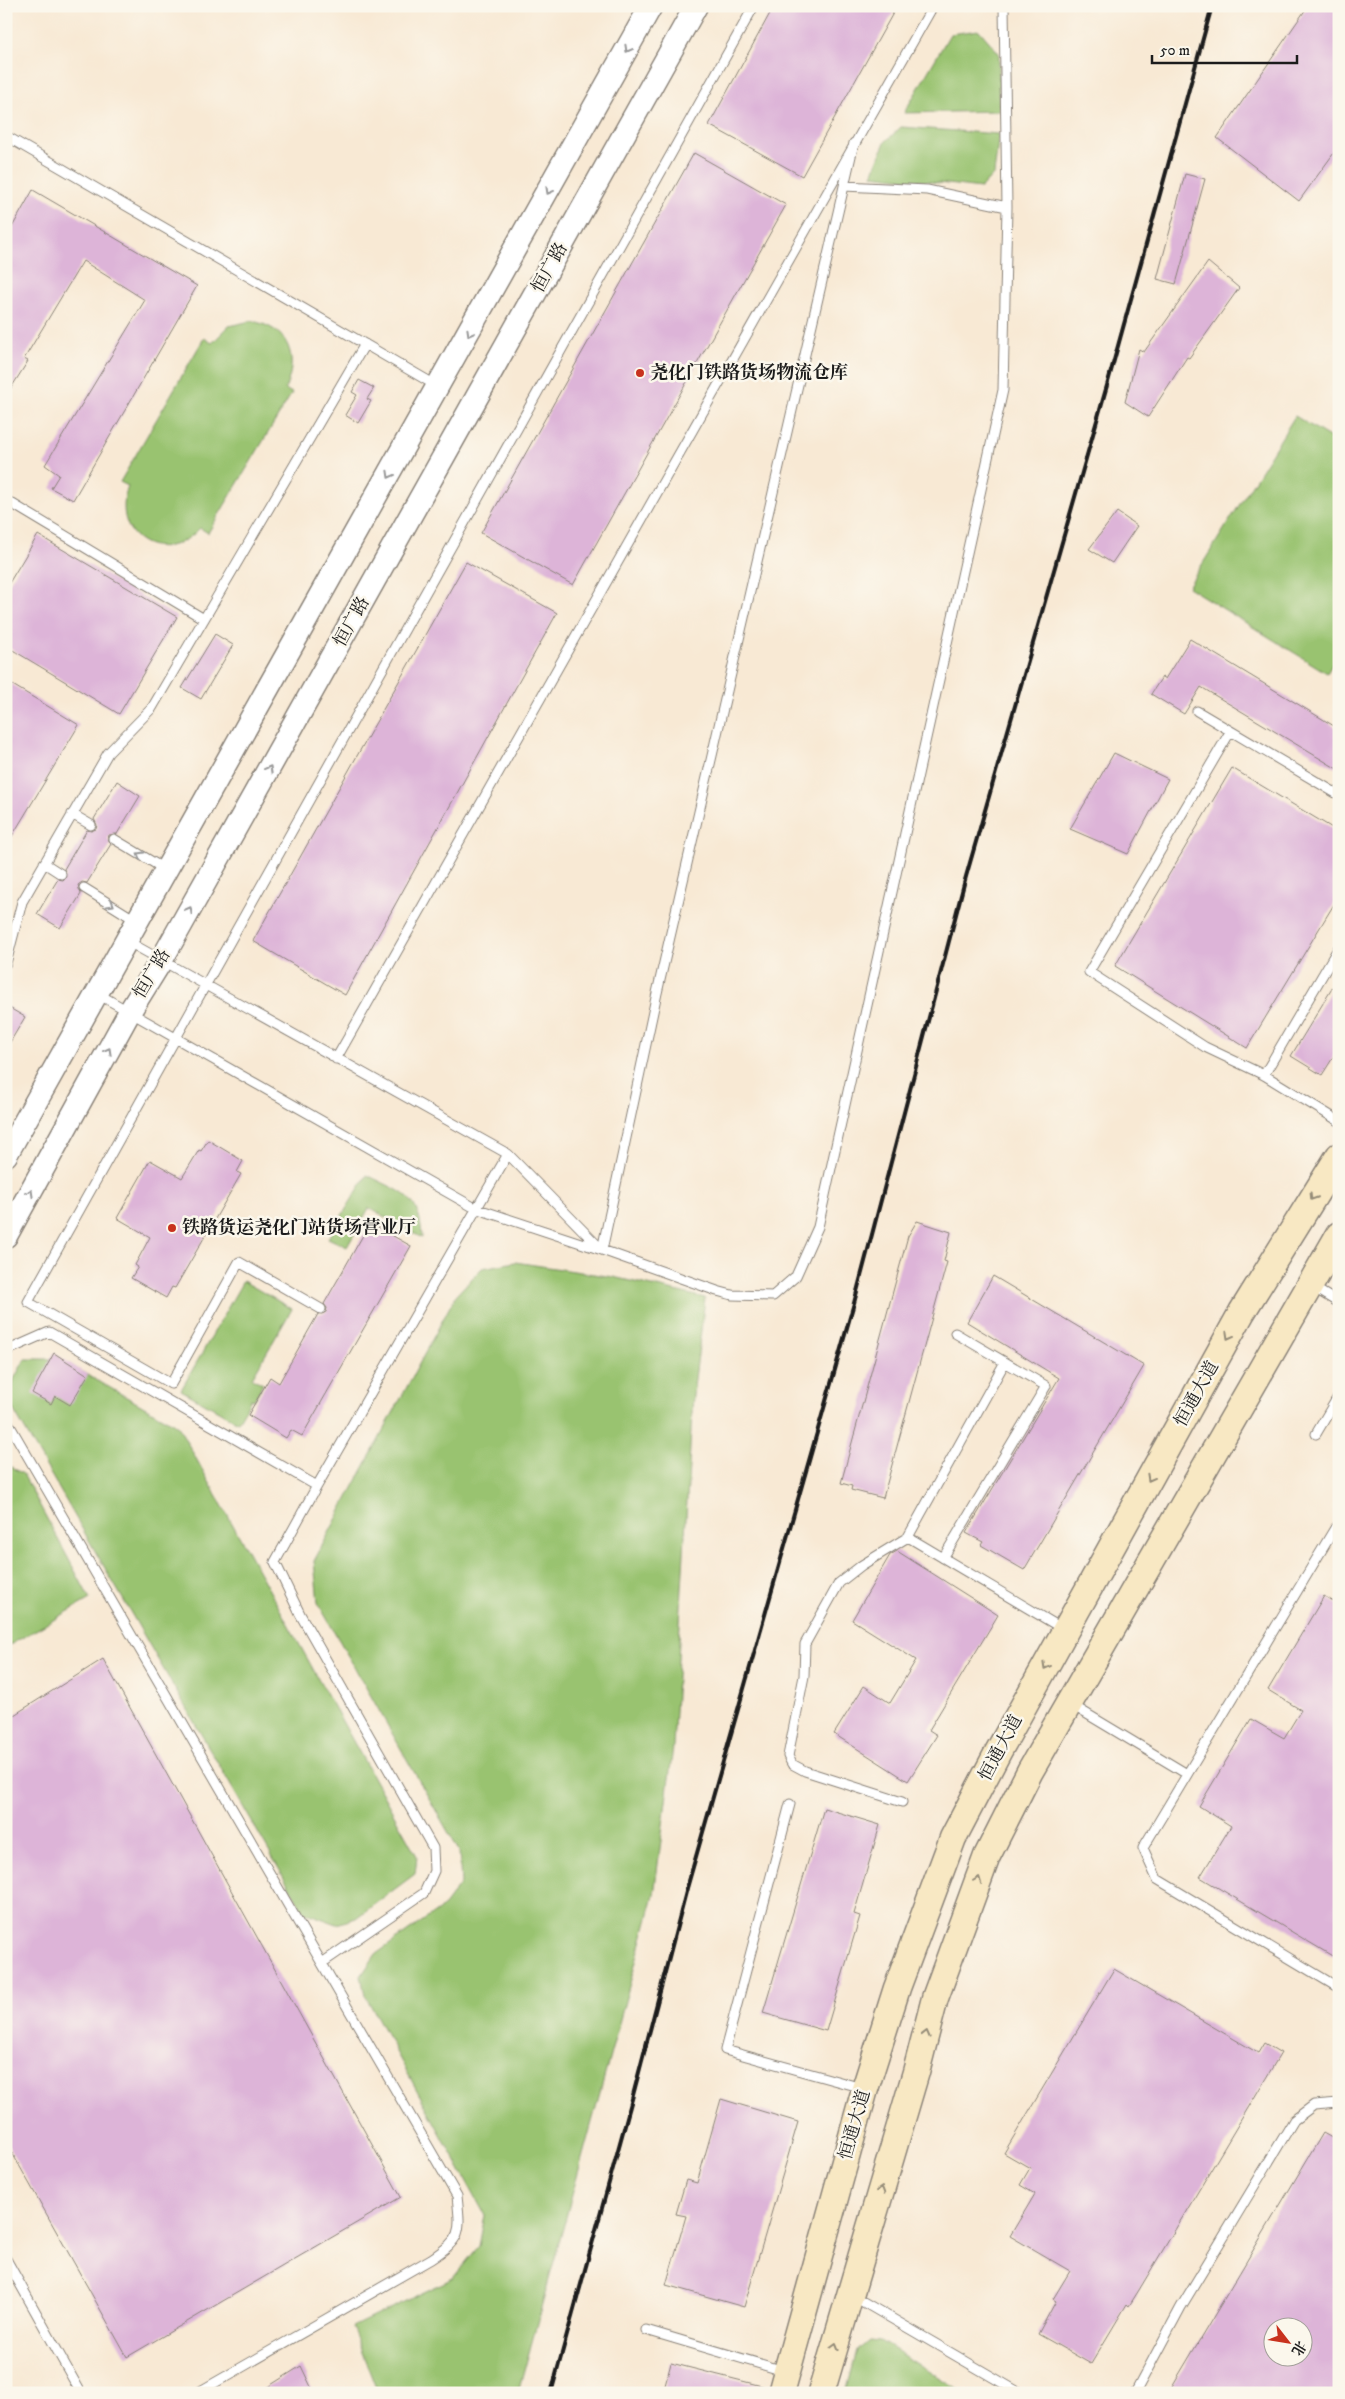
<svg xmlns="http://www.w3.org/2000/svg" width="1345" height="2399" font-family="'IM FELL DW Pica','Noto Serif SC',serif">
	<style>
		.green { fill: #99c36f; stroke: #5a7046 }
		.building { fill: #ddb4d8; fill-rule: evenodd }
		.lines { fill: none; stroke-linecap: round; stroke-linejoin: round }
		.service-casing { stroke: #8a8278; stroke-width: 11 }
		.tertiary-casing { stroke: #8a8278; stroke-width: 25 }
		.secondary-casing { stroke: #8a8278; stroke-width: 29 }
		.service { stroke: #fff; stroke-width: 9 }
		.tertiary { stroke: #fff; stroke-width: 22 }
		.secondary { stroke: #f8e8c3; stroke-width: 26 }
		.rail { stroke: #1c1c1c; stroke-width: 4 }
		.oneway { stroke: #999 }
		.oneway2 { stroke: #958c78 }
		.poi-dot { fill: #c8321e; stroke: #fbf7ec; stroke-width: 2 }
		.labels { text-anchor: middle; dominant-baseline: central; stroke-width: 5; stroke-linejoin: round; paint-order: stroke }
		.street-label { font-size: 18px; fill: #1c1c1c; stroke: #fbf7ec }
		.poi-label { font-size: 18px; font-weight: bold; fill: #1c1c1c; stroke: #fbf7ec; text-anchor: start }
	</style>
	<rect width="100%" height="100%" fill="#fbf7ec"/>
	<filter id="ink" filterUnits="userSpaceOnUse"><feTurbulence type="fractalNoise" baseFrequency=".02" numOctaves="2"/><feDisplacementMap in="SourceGraphic" scale="10" xChannelSelector="R" yChannelSelector="G"/><feConvolveMatrix kernelMatrix="1 2 1 2 8 2 1 2 1" color-interpolation-filters="sRGB"/></filter>
	<filter id="wash" filterUnits="userSpaceOnUse"><feTurbulence type="fractalNoise" baseFrequency=".0096" numOctaves="4" result="noise"/><feDisplacementMap in="SourceGraphic" scale="20" xChannelSelector="R" yChannelSelector="G"/><feGaussianBlur stdDeviation="1.12" result="paint"/><feColorMatrix in="noise" values="0 0 0 0 0 0 0 0 0 0 0 0 0 0 0 0 0 1.4 0 .05"/><feComposite in="paint" operator="in"/></filter>
	<g filter="url(#wash)">
		<rect width="100%" height="100%" fill="#f8e9d4"/>
		<path class="green" d="M979,30L999,53V111L904,113L950,34Z
			M901,127L999,134L994,174L981,188L872,175L885,142Z
			M251,321C288,327 300,356 285,389L292,393L208,533L200,528C163,568 109,539 128,486L120,482L204,338L212,343L229,326Z
			M1295,416L1339,443V654L1327,673L1188,587Z
			M367,1175C402,1193 420,1194 422,1238L369,1208L347,1247L328,1238Z
			M515,1262L613,1277L705,1298L693,1395L673,1747L654,1895L518,2393H378L352,2327L453,2278L479,2246L485,2215L365,1995L361,1976L376,1954L444,1906L461,1883L459,1851L318,1603L314,1561L456,1295L482,1268Z
			M243,1281L292,1309L252,1378L263,1384L254,1400L251,1399L238,1422L181,1390Z
			M25,1359H59L178,1426L417,1856L415,1874L356,1918L337,1924L304,1912L10,1404L14,1379Z
			M6,1464L23,1474L90,1599L6,1647Z
			M870,2340L880,2341L964,2393H846L857,2351Z"/>
		<g id="blocks">
			<path class="building" d="M774,6H897L802,176L709,125Z
				M1308,6H1339V146L1299,201L1217,138Z
				M694,153L786,205L573,585L481,533Z
				M1185,174L1205,179L1176,284L1157,279Z
				M33,190L197,286L73,500L51,488L59,475L45,465L145,300L83,261L24,359L28,361L6,396V238Z
				M1208,262L1239,288L1189,358L1187,357L1148,417L1125,402L1139,349L1144,352Z
				M359,380L374,388L367,399L371,401L358,423L345,415L357,395L352,392Z
				M1117,512L1137,526L1112,563L1089,549Z
				M38,535L177,617L119,714L6,646V588Z
				M466,562L557,613L345,995L253,941Z
				M215,634L233,645L201,699L182,688Z
				M1190,639L1339,729V770L1201,687L1184,714L1151,694L1162,677L1165,679Z
				M6,681L79,725L6,846Z
				M1114,753L1168,779L1128,854L1070,829Z
				M1232,768L1339,832V896L1247,1048L1115,966Z
				M117,781L140,796L117,834L109,835L108,839L111,844L87,883L82,882L78,885L81,894L60,928L37,914L58,879L63,880L66,877L64,869L87,830L91,831L96,829L97,825L94,819Z
				M1339,977V1048L1322,1075L1291,1056Z
				M6,1006L25,1017L6,1049Z
				M208,1140L243,1161L237,1172L241,1174L175,1288L172,1287L166,1298L131,1278L138,1267L135,1265L150,1237L117,1218L150,1160L182,1178L199,1150L201,1151Z
				M917,1221L951,1232L944,1261L947,1262L883,1498L851,1490L852,1486L841,1483L908,1236Z
				M370,1223L411,1246L302,1436L291,1430L286,1438L248,1415L270,1377L279,1383L318,1314L326,1312L327,1308L324,1304Z
				M993,1276L1144,1366L1024,1570L981,1545L983,1542L966,1533L1059,1378L967,1322Z
				M54,1353L88,1375L70,1405L55,1396L51,1404L32,1393Z
				M897,1551L998,1615L929,1730L937,1735L908,1781L834,1734L864,1686L890,1703L916,1660L852,1620L890,1555Z
				M1324,1596L1339,1605V1960L1200,1877L1231,1826L1199,1806L1251,1719L1284,1738L1301,1710L1268,1690Z
				M103,1659L401,2197L127,2357L6,2142V1720Z
				M824,1808L880,1825L854,1914L860,1916L826,2031L763,2013Z
				M1114,1969L1258,2053L1264,2043L1281,2053L1139,2290L1129,2306L1127,2304L1091,2364L1038,2334L1056,2301L1053,2299L1070,2271L1010,2236L1035,2194L1020,2185L1030,2168L1004,2153Z
				M721,2099L798,2122L744,2307L666,2285L686,2216L676,2214L686,2180L697,2183Z
				M1323,2133L1339,2142V2393H1168ZM1272,2326H1302V2356H1272Z
				M671,2363L766,2387V2393H663Z
				M301,2366L314,2393H258Z"/>
		</g>
	</g>
	<g filter="url(#ink)">
		<use href="#blocks" fill-opacity="0" stroke="#8a8278" stroke-width="1"/>
		<g class="lines">
			<defs>
				<path id="service" d="M6,136L437,386
					M844,186L927,190L1007,207
					M6,500L204,619
					M1197,711L1339,795
					M1230,732L1089,972L1205,1047L1264,1075L1339,1121
					M72,814L91,825
					M114,839L166,870
					M44,863L61,874
					M84,888L137,921
					M127,941L508,1154L602,1250L717,1291L732,1295L773,1296L796,1276L818,1227L1003,390L1007,207L1004,6
					M6,963L22,902L108,753L152,708L365,344
					M98,994L475,1208L602,1250L657,993L854,143
					M336,1059L933,6
					M1264,1075L1339,947
					M1311,1286L1339,1303
					M321,1309L239,1262L171,1384L28,1302L754,6
					M6,1351L49,1332L317,1486
					M6,1419L457,2196C461,2233 462,2238 431,2259L197,2393
					M1316,1434L1339,1395
					M1339,1526L1335,1528L1143,1848L1157,1879L1339,1988
					M908,1537L1063,1629
					M943,1558L1046,1386L955,1333
					M1072,1705L1187,1774
					M902,1802L805,1771L792,1764L788,1756L804,1676L805,1644L839,1583L862,1565L908,1537L1005,1362
					M790,1804L725,2050L862,2088
					M322,1963L424,1893L434,1871L433,1848L300,1614L275,1562L317,1486L508,1154
					M6,2259L81,2393
					M853,2296L1020,2393
					M646,2330L784,2371
					M1135,2393L1181,2307L1294,2120L1314,2105L1339,2103"/>
				<path id="tertiary" d="M6,1155L651,6
					M6,1236L130,1011L161,961L696,6"/>
				<path id="secondary" d="M781,2393L865,2089L897,1988L953,1838L998,1752L1242,1312L1339,1156
					M821,2393L916,2072L935,1998L987,1856L1030,1771L1339,1235"/>
			</defs>
			<use href="#service" class="service-casing"/>
			<use href="#tertiary" class="tertiary-casing"/>
			<use href="#secondary" class="secondary-casing"/>
			<use href="#service" class="service"/>
			<use href="#tertiary" class="tertiary"/>
			<use href="#secondary" class="secondary"/>
			<path class="rail" d="M551,2393L632,2099L687,1888L854,1303L965,880L1108,382L1212,6"/>
		</g>
		<defs><path id="oneway-chevron" d="M-2-3.5L2.5 0L-2 3.5" fill="none" stroke-width="1.6" stroke-linecap="round" stroke-linejoin="round" transform="scale(1.25)"/></defs>
		<g class="oneway">
			<use href="#oneway-chevron" transform="translate(628 49) rotate(119)"/>
			<use href="#oneway-chevron" transform="translate(549 191) rotate(119)"/>
			<use href="#oneway-chevron" transform="translate(470 333) rotate(119)"/>
			<use href="#oneway-chevron" transform="translate(390 475) rotate(119)"/>
			<use href="#oneway-chevron" transform="translate(269 769) rotate(-61)"/>
			<use href="#oneway-chevron" transform="translate(140 855) rotate(-149)"/>
			<use href="#oneway-chevron" transform="translate(111 904) rotate(31)"/>
			<use href="#oneway-chevron" transform="translate(189 910) rotate(-61)"/>
			<use href="#oneway-chevron" transform="translate(108 1051) rotate(-61)"/>
			<use href="#oneway-chevron" transform="translate(30 1193) rotate(-61)"/>
		</g>
		<g class="oneway2">
			<use href="#oneway-chevron" transform="translate(1313 1197) rotate(122)"/>
			<use href="#oneway-chevron" transform="translate(1229 1336) rotate(119)"/>
			<use href="#oneway-chevron" transform="translate(1150 1478) rotate(119)"/>
			<use href="#oneway-chevron" transform="translate(1046 1666) rotate(119)"/>
			<use href="#oneway-chevron" transform="translate(978 1880) rotate(-69)"/>
			<use href="#oneway-chevron" transform="translate(926 2034) rotate(-76)"/>
			<use href="#oneway-chevron" transform="translate(881 2190) rotate(-73)"/>
			<use href="#oneway-chevron" transform="translate(835 2346) rotate(-74)"/>
		</g>
	</g>
	<g class="poi-dot">
		<circle cx="640" cy="373" r="5"/>
		<circle cx="172" cy="1228" r="5"/>
	</g>
	<g class="labels">
		<g class="street-label">
			<text transform="translate(550 268) rotate(-61)">恒广路</text>
			<text transform="translate(352 622) rotate(-61)">恒广路</text>
			<text transform="translate(152 974) rotate(-59)">恒广路</text>
			<text transform="translate(1197 1394) rotate(-61)">恒通大道</text>
			<text transform="translate(1001 1748) rotate(-62)">恒通大道</text>
			<text transform="translate(855 2125) rotate(-74)">恒通大道</text>
		</g>
		<g class="poi-label">
			<text x="650" y="373">尧化门铁路货场物流仓库</text>
			<text x="182" y="1228">铁路货运尧化门站货场营业厅</text>
		</g>
	</g>
	<rect width="1345" height="2399" fill="none" stroke="#fbf7ec" stroke-width="25"/>
	<g transform="translate(1288 2342) rotate(121)"><circle r="24" fill="#fbf7ec" stroke="#a29f99"/>
	<path d="M0-4L9 19L0 12L-9 19Z" fill="#c8321e"/>
	<text y="-8" font-size="14" font-weight="bold" text-anchor="middle" fill="#1c1c1c">北</text>
	</g>
	<path d="M1152 55v8h145v-8" fill="none" stroke="#1c1c1c" stroke-width="2.5"/>
	<text x="1160" y="55" font-size="15" fill="#1c1c1c" stroke="#fbf7ec" stroke-width="4" paint-order="stroke">50 m</text>
</svg>
